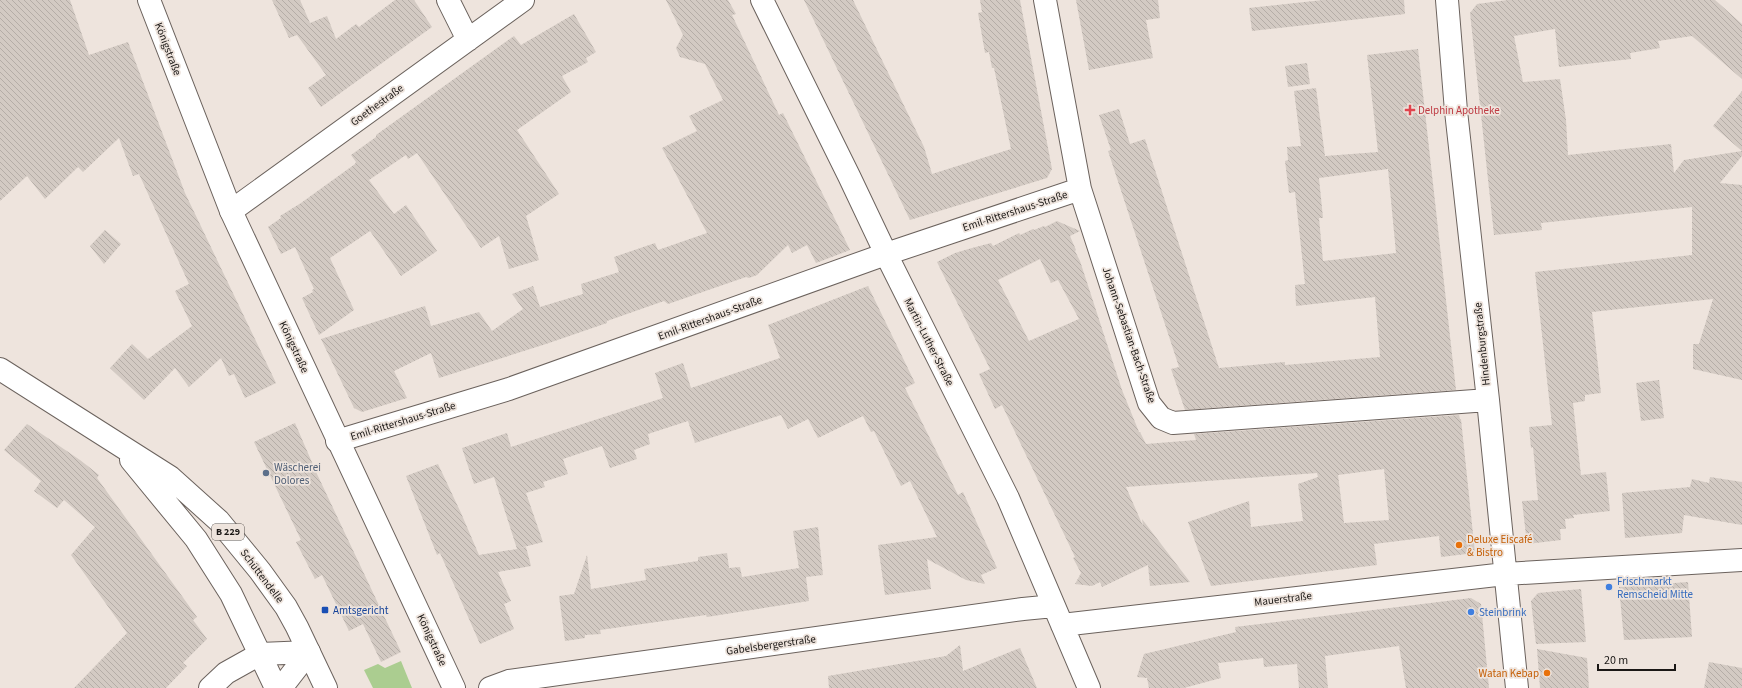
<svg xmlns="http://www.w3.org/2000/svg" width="1742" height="688" font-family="'Source Sans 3',sans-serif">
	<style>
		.grass { fill: #abcd90 }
		.building { fill: url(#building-back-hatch); fill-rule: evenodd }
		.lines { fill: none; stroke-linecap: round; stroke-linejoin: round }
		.street-casing { stroke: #6b625d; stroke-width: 24 }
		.secondary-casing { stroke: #6b625d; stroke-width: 24 }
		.primary-casing { stroke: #6b625d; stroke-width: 24 }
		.street { stroke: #fff; stroke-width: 22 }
		.secondary { stroke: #fff; stroke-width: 22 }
		.primary { stroke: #fff; stroke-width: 22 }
		.health-dot { fill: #e0444e; stroke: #eee4dd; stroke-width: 1.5 }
		.service-dot { fill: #5c6f8a; stroke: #eee4dd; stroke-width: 1.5 }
		.food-dot { fill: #e8710a; stroke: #eee4dd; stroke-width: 1.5 }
		.shop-dot { fill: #3f7fe0; stroke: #eee4dd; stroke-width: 1.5 }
		.transit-dot { fill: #1a4fb4; stroke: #eee4dd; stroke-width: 1.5 }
		.labels { text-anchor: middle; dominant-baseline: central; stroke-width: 3.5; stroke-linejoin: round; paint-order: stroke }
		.shield { fill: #eee4dd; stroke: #5a5451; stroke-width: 1 }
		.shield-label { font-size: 10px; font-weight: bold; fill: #1a1715 }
		.street-label { font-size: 11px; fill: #1a1715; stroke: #eee4dd }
		.health-label { font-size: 11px; fill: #be3a42; stroke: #eee4dd; text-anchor: start }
		.service-label { font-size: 11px; fill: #4e5e75; stroke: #eee4dd; text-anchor: start }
		.food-label { font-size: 11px; fill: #c56008; stroke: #eee4dd; text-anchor: start }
		.shop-label { font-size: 11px; fill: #366cbe; stroke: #eee4dd; text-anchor: start }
		.transit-label { font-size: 11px; fill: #164399; stroke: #eee4dd; text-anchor: start }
	</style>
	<defs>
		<pattern id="building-back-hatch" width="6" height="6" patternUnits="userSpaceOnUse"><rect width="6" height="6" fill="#d3cac3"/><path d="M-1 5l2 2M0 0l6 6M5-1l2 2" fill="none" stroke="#b5ada7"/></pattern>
	</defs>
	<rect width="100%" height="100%" fill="#eee4dd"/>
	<path class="grass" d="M401,661L412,688H373L364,670L378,664L385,668Z"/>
	<path class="building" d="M0,0H70L89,55L128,42L185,193L276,383L245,398L234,374L229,376L221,358L189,387L175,368L144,400L110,368L132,344L148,359L192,326L175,291L189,284L139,174L133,176L119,138L83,172L78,167L45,199L27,176L0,201Z
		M272,0H300L310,23L327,16L336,39L356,24L359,27L395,0H414L432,27L321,107L308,88L326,75L297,35L289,38Z
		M666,0H728L736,14L732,15L779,115L783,113L850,250L816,263L807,245L792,253L788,245L757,275L749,278L746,277L668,304L664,301L607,321V323L546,344L439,378L431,353L394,371L407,398L362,412L354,408L321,339L425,306L431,326L479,312L492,331L523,309L512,294L533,286L540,307L583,294L581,284L619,272L614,257L655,243L658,250L707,233L662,148L697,131L689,116L723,100L705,64L680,57L676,48L683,35Z
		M804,0H853L924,147L932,174L1011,149L994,68H992L989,52L985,53L978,13L982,12L980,0H1020L1052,169L1047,178L910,220Z
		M1076,0H1158L1160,18L1146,20L1153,58L1089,70Z
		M1323,0H1404L1405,14L1252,31L1249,8Z
		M1508,0H1715L1742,24V79L1692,36L1658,41L1660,48L1630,53L1631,59L1559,67L1555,29L1514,36L1523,82L1560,79L1566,120L1568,155L1671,144L1674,173L1684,160L1742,151L1713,126L1742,91V156L1720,183L1742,185V380L1693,369V344H1699L1713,299L1592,312L1601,393L1585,395V401L1573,403L1581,475L1606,472L1610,511L1573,515L1574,518L1565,519L1566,529H1560L1561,540L1527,544L1522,501L1538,500L1533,447L1531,448L1529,427L1552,425L1535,272L1692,255V207L1541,223L1542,230L1494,235L1470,13L1477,4Z
		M574,14L596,52L586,58L588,62L562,76L571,92L517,130L559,194L526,216L539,260L509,269L499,236L481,248L417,153L408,159L406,155L369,180L394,214L406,205L437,251L401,276L370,231L330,258L354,310L319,335L302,298L313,292L312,290L314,289L295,247L281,254L268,227L281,218L280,216L301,203L355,164L356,162L351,155L376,137V135L514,36L521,45Z
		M1418,49L1456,390L1185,410L1171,369L1179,367L1108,151L1111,150L1099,115L1119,109L1130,144L1145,139L1219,368L1285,362V365L1380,357L1375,297L1296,306L1295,285L1305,284L1295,192L1289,193L1285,161L1288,160L1287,147L1301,146L1294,91L1316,88L1325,156L1378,152L1367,55ZM1388,169L1396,253L1323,261L1319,218H1323L1319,178Z
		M1307,63L1310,84L1288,87L1285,66Z
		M1057,221L1080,231L1070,236L1076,250L1075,251L1080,261L1122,390L1139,432H1140L1146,444L1196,440L1194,434L1459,415L1460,419H1461L1475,553L1441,557L1439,536L1374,544L1377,565L1211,586L1188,522L1249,501L1251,527L1303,521L1298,484L1318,477L1317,473L1126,487L1143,526L1142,519L1190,582L1150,586L1148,565L1102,587L1100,582L1092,586L1075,584L1081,573L1073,558L1075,557L1002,405L995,409L979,374L990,369L937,262L955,253L972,248L991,243L993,246L1019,233L1020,235L1033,229L1034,230L1044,226L1045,227ZM1040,259L1051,283L1058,280L1079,319L1029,341L998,280ZM1384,469L1389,520L1344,523L1338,475Z
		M105,230L121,244L104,264L90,246Z
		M868,286L915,383L905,388L958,495L963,492L997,568L981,575L985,584L966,580L927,559L931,589L885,595L878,545L937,537L910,481L901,486L874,431L871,432L863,416L818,438L808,419L788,429L781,415L695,443L688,421L648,434L650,444L634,450L637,459L610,468L602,446L563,459L568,474L543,482L545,487L526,493L543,542L520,548L526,547L531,566L498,572L511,601L504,604L514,629L480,644L440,553L437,555L406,476L438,464L461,513L479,555L517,549L494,477L474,484L462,448L507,433L511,447L663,398L655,373L683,363L691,388L780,358L768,325Z
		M1659,380L1664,418L1641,421L1636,383Z
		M295,423L317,474L401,652L381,662L363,624L349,631L322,575L315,579L296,542L301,540L254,442Z
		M27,424L80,460L99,475L97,478L197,617L193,620L207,639L183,663L187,666L166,688H74L127,633L71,555L95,527L64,500L57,508L34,491L41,481L4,450Z
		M1710,477L1742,482V525L1684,515L1682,533L1625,538L1622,493L1690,487L1692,479L1709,483Z
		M818,527L823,575L806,577L809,601L707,617L706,615L600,630L601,634L585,635V638L565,641L559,596L574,594L587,555L591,589L646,580L644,569L698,561V557L727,553L729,568L740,567L742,577L799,568L793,531Z
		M1688,582L1692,637L1624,640L1619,587Z
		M1581,589L1586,642L1536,644L1531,601L1538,593Z
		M1471,598L1481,604L1489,688H1406L1399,646L1325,656L1328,688H1299L1297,664L1264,667L1263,658L1218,663L1221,678L1184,688H1149L1147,678L1137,677L1144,654L1236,632L1235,627Z
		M960,645L963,671L1020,648L1037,688H829L828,676L946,656Z
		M1537,649L1587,658L1589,688H1540Z
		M1709,662L1742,668V688H1704Z"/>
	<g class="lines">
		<defs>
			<path id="street" d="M448,0L468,40
				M762,0L849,176L886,254L1008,498L1089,688
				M1045,0L1080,189L1149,403L1161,418L1173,423L1488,400
				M1447,0L1456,111L1488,400L1517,688
				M231,211L523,0
				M337,441L509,389L886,254L1080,189
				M1062,625L1505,574L1742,560
				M210,688L226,673L260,654L309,652
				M281,688L309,652
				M490,688L509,681L1023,609L1054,606"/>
			<path id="secondary" d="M149,0L231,211L454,688"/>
			<path id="primary" d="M0,369L170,477L219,521L260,571L286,607L297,627L326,688
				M131,460L196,539L231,594L276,688"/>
		</defs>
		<use href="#street" class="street-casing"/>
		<use href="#secondary" class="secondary-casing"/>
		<use href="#primary" class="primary-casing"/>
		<use href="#street" class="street"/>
		<use href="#secondary" class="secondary"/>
		<use href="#primary" class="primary"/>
	</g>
	<path class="health-dot" d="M1408 104h4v4h4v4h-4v4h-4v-4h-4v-4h4z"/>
	<circle class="service-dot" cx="266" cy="473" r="4"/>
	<g class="food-dot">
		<circle cx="1459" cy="545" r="4"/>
		<circle cx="1547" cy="673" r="4"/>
	</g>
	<g class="shop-dot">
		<circle cx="1609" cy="587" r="4"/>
		<circle cx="1471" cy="612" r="4"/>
	</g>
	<rect class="transit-dot" x="321" y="606" width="8" height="8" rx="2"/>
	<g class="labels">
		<rect class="shield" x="212" y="524" width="32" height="16" rx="3"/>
		<g class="shield-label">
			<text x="228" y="532">B 229</text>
		</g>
		<g class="street-label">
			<text transform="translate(168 49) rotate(69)">Königstraße</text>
			<text transform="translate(377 105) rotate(-36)">Goethestraße</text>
			<text transform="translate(1015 211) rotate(-18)">Emil-Rittershaus-Straße</text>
			<text transform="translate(710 318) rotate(-20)">Emil-Rittershaus-Straße</text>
			<text transform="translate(1129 335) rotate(71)">Johann-Sebastian-Bach-Straße</text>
			<text transform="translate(929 342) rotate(63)">Martin-Luther-Straße</text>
			<text transform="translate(1482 344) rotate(-96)">Hindenburgstraße</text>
			<text transform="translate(294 347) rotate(65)">Königstraße</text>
			<text transform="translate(403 421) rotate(-17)">Emil-Rittershaus-Straße</text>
			<text transform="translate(262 576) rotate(53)">Schüttendelle</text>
			<text transform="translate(1283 599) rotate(-7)">Mauerstraße</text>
			<text transform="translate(432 640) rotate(65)">Königstraße</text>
			<text transform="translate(771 645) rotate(-8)">Gabelsbergerstraße</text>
		</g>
		<g class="health-label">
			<text x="1418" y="110">Delphin Apotheke</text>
		</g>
		<g class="service-label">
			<text x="274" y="467">Wäscherei<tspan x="274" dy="13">Dolores</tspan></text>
		</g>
		<g class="food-label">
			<text x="1467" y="539">Deluxe Eiscafé<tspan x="1467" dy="13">&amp; Bistro</tspan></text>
			<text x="1539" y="673" text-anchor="end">Watan Kebap</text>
		</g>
		<g class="shop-label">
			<text x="1617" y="581">Frischmarkt<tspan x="1617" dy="13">Remscheid Mitte</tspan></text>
			<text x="1479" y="612">Steinbrink</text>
		</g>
		<g class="transit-label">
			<text x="333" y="610">Amtsgericht</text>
		</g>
	</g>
	<path d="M1598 664v6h77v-6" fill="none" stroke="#1a1715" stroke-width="2"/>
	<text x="1604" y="664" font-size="12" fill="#1a1715" stroke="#eee4dd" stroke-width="3" paint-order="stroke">20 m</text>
</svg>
